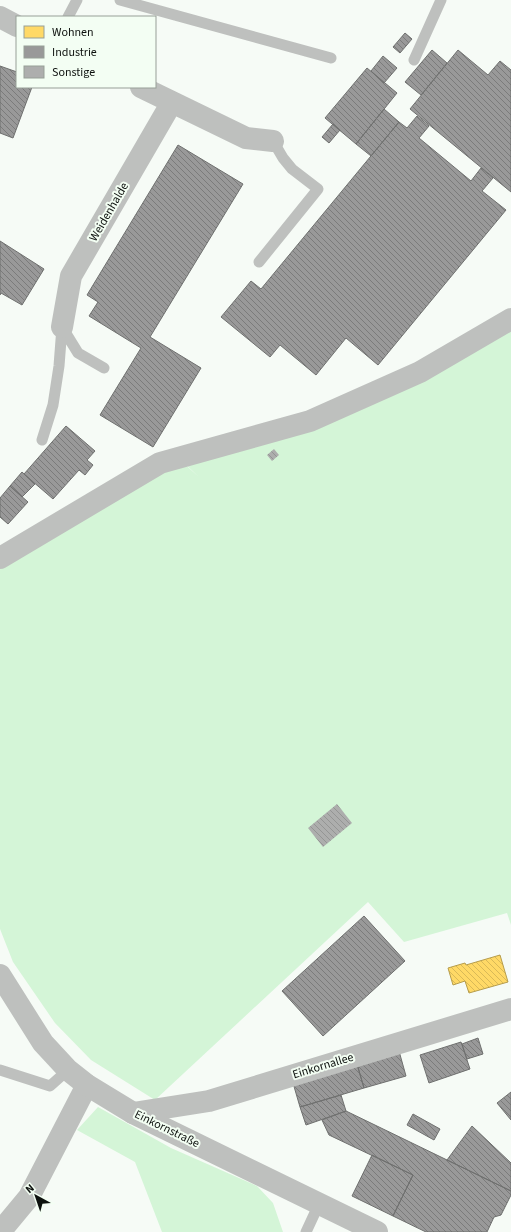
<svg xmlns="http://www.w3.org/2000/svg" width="511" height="1232" font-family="'Source Sans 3',sans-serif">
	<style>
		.grass { fill: #d4f5d7 }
		.homes { fill: url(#homes-back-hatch); stroke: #b69d4c }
		.industry { fill: url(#industry-back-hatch); stroke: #6f706f }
		.building { fill: url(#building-back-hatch) }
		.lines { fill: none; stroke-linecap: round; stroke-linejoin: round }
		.service { stroke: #bec0be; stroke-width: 11 }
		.minor { stroke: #bec0be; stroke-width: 22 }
		.tertiary { stroke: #bec0be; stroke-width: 22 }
		.labels { text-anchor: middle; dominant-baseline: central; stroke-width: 4; stroke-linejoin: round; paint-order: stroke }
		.street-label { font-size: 12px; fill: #0d110e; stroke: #f3fef3 }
	</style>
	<defs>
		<pattern id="homes-back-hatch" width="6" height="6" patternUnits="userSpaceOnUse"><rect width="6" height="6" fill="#ffd966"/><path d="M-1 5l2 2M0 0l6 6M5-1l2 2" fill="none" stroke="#d9b957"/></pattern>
		<pattern id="industry-back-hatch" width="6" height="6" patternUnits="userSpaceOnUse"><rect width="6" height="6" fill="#999"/><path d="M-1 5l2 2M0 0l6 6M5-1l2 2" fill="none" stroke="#7b7b7b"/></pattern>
		<pattern id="building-back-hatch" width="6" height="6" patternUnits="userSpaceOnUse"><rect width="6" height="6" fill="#adaead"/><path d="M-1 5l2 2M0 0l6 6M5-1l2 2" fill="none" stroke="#949594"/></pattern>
	</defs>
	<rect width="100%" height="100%" fill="#f6fbf6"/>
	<path class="grass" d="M511,320V925L507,913L404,942L368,902L155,1100L91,1060L55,1023L13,962L0,929V567L181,461L199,477L181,460L281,432Z
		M98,1107L171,1148L257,1186L273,1203L283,1232H162L135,1162L77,1130Z"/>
	<path class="homes" d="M500,955L508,982L469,993L465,981L453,985L448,968L465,963L466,965Z"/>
	<path class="industry" d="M405,33L412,39L400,53L393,47Z
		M432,50L447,63L421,95L405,82Z
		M458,50L488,75L500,61L511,70V192L410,109Z
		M383,56L397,68L384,83L371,71Z
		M0,66L17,72V87H32L13,138L0,133Z
		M367,68L397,93L356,144L325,118Z
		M384,109L399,122L371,156L356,144Z
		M417,116L429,126L419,138L471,181L481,168L493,178L482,191L506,210L378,365L346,338L316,375L280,345L270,357L221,317L251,281L261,289L399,122L407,128Z
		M333,124L340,130L329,143L322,137Z
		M178,145L243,184L150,337L201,368L153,447L100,415L141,348L89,316L98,302L87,295Z
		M0,241L44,269L22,305L1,293L0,295Z
		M66,426L95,451L87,460L93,465L85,475L79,470L53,499L24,474Z
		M22,472L35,484L22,497L10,486Z
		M10,486L28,502L8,524L0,517V498Z
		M364,916L405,961L323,1036L282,991Z
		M478,1038L483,1054L467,1059L462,1044Z
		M461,1042L470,1069L429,1083L420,1055Z
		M399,1051L406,1076L364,1088L357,1064Z
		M357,1064L364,1088L300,1107L293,1083Z
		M511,1092V1120L497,1103Z
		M341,1095L346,1111L306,1125L300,1107Z
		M346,1111L511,1191V1195L501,1215L494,1217L487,1232H426L393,1216L413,1175L329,1135L322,1120Z
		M413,1114L440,1129L434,1140L407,1125Z
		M472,1126L511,1163V1191L447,1160Z
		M372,1155L413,1175L393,1216L352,1196Z"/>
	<path class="building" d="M274,449L279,455L272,461L267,455Z
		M337,804L352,823L323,847L308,828Z"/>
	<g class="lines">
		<path class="service" d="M120,0L331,58
			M68,17L77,0
			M414,60L441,0
			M259,262L318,189L292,169L283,158L273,141
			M62,327L78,353L104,368
			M42,440L53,405L59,366L62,327
			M0,1070L50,1086L68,1070
			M306,1232L319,1204"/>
		<path class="minor" d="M0,17L17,26
			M141,87L246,138L273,141
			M62,327L71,276L172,102
			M0,558L160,463L310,421L420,372L511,319
			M133,1113L209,1101L511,1009
			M0,1232L29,1197L87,1085"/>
		<path class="tertiary" d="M0,975L43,1043L68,1070L87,1085L133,1113L377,1232"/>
	</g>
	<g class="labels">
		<g class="street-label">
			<text transform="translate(109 212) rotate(-60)">Weidenhalde</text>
			<text transform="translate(323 1066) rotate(-17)">Einkornallee</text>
			<text transform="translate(167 1129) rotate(26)">Einkornstraße</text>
		</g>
	</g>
	<rect x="16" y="16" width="140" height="72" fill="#f3fef3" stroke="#979f97"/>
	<rect x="24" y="26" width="20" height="12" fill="#ffd966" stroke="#979f97"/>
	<text x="52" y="36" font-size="12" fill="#0d110e">Wohnen</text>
	<rect x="24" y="46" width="20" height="12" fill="#999999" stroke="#979f97"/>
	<text x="52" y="56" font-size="12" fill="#0d110e">Industrie</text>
	<rect x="24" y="66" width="20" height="12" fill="#adaead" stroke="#979f97"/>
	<text x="52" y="76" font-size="12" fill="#0d110e">Sonstige</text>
	<g transform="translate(36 1196) rotate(320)" stroke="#f3fef3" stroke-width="3" paint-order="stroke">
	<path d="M0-3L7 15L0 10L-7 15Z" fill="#0d110e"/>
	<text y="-6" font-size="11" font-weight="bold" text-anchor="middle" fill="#0d110e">N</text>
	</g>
</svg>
